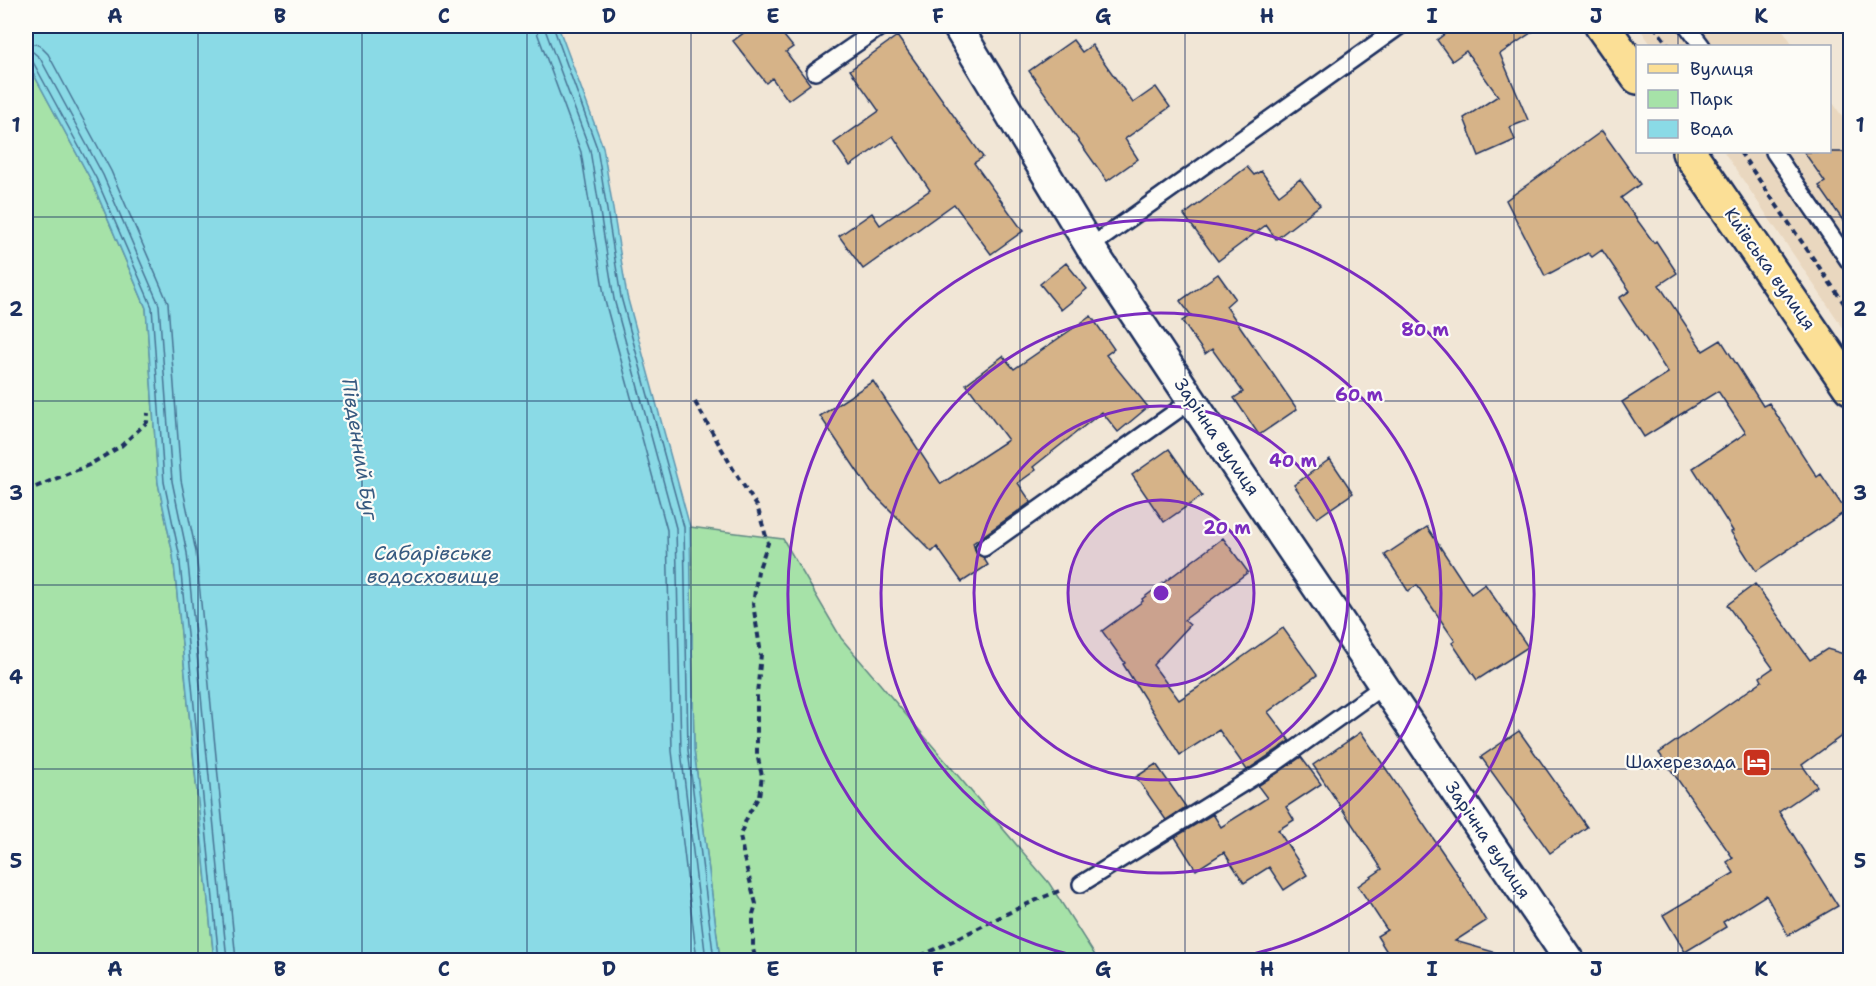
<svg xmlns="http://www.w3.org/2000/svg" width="1876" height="986" font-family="'Shantell Sans',sans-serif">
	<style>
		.built { fill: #e9d7bf }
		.green { fill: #a6e2a8; stroke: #608883; stroke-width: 1.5 }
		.water { fill: #8adae6; stroke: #5e96b0; stroke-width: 1.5 }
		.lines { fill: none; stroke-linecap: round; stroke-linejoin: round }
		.shore { stroke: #477394; stroke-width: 1.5 }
		.building { fill: #d6b388; stroke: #1b2f5e; stroke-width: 1.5 }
		.lane-casing { stroke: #1b2f5e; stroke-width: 20 }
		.street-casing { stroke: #1b2f5e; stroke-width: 33 }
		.primary-casing { stroke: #1b2f5e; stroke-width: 38 }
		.path { stroke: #1b2f5e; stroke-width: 4; stroke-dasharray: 6 4.5; stroke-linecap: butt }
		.lane { stroke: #fdfcf7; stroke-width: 15 }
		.street { stroke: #fdfcf7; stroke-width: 28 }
		.primary { stroke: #fbdf96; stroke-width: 33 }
		.grid { fill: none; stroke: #1b2f5e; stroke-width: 1.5; stroke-opacity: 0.55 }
		.ring { fill: none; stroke: #7b2cbf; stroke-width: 3 }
		.labels { text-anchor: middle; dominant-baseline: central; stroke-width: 4.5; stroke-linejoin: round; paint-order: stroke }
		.street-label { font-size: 18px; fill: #1b2f5e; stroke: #fdfcf7 }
		.poi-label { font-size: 18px; fill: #1b2f5e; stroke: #fdfcf7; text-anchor: end }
		.water-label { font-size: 20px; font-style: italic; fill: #375a80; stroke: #fdfcf7 }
		.centre { fill: #7b2cbf; stroke: #fdfcf7; stroke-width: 3 }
		.ring-label { font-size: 18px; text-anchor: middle; font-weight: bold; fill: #7b2cbf; stroke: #fdfcf7; stroke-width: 4.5; stroke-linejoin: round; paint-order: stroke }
		.neatline { fill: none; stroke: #1b2f5e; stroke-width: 2 }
		.grid-label { font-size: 20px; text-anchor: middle; font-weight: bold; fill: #1b2f5e }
	</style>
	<rect width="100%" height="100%" fill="#f1e6d6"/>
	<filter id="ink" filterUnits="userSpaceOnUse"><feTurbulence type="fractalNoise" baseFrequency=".0167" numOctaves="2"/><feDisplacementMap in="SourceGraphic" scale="12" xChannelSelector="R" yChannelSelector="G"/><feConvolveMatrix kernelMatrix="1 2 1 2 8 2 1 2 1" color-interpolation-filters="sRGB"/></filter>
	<g filter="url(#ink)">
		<path class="built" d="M1638,26H1780L1794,46H1652Z
			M1830,98L1850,129V338L1724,152H1830Z"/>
		<path class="green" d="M26,60L91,180L146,308L158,483L173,554L214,960H26Z
			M690,527L783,539L841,638L1049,883L1098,960H720L694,750Z"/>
		<path class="water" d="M26,26H558L603,147L627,296L690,527L694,750L720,960H214L173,554L158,483L146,308L91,180L26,60Z"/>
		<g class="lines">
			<path class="shore" d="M536,26L538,35L581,152L605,301L667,530L672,751L697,960
				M545,26L546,32L590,150L614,299L676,528L681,751L706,960
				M553,26L597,148L621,297L684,527L688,750L714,960
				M26,42L39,45L48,54L111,171L168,303L181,480L196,552L236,960
				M26,51L33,52L40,58L103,175L159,305L172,481L187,553L227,960
				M26,59H30L33,62L96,178L152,307L164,482L179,553L219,960"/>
		</g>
		<path class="building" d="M753,26H776L793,47L786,52L810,84L788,100L772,78L766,83L733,41Z
			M1448,26H1541L1500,54L1528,120L1510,127L1515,140L1479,156L1464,118L1498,96L1466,51L1452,61L1437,40L1451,29Z
			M897,36L983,157L974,163L1023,231L991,254L954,204L863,269L839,236L872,213L880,225L930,190L893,136L850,166L834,143L879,111L850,70Z
			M1073,40L1082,52L1092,45L1133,103L1156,87L1170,107L1125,139L1138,159L1107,181L1029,71Z
			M1602,131L1640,184L1621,198L1654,243L1656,241L1677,273L1659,285L1703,351L1721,340L1763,406L1769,403L1817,477L1821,474L1846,511L1756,571L1731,532L1733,531L1693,468L1746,433L1718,391L1644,437L1622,402L1668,373L1619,298L1630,291L1602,250L1592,257L1588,253L1545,276L1506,200Z
			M1804,152H1851V232L1819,186L1825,182Z
			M1247,167L1254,175L1261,171L1279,195L1300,179L1320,205L1276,239L1266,225L1218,261L1184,215Z
			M1066,263L1087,289L1061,310L1040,284Z
			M1218,274L1235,298L1226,306L1297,409L1259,435L1234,398L1243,392L1212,349L1205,354L1182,321L1191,315L1180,301Z
			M1091,316L1114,349L1106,355L1148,407L1118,432L1102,412L1033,467L1036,470L1018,483L1031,502L973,543L976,553L983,557L988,565L962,582L937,547L932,552L870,490L820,416L873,381L941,484L1008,440L966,384L1003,356L1014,369Z
			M1169,449L1202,496L1164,522L1132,475Z
			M1330,459L1353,493L1317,518L1294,485Z
			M1427,527L1471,594L1485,584L1528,647L1477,680L1452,643L1455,641L1417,585L1408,591L1385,555Z
			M1223,538L1248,572L1184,620L1190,625L1153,665L1179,700L1216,676L1283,628L1317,675L1268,712L1290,741L1247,770L1219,730L1180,755L1123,664L1125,663L1102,631L1143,601L1142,599Z
			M1755,584L1810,660L1827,649L1851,656V729L1802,765L1817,786L1779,812L1838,906L1788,935L1766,895L1723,922L1726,927L1685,952L1663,915L1734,873L1727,862L1733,858L1659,753L1762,681L1760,677L1773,668L1727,605Z
			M1519,731L1587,827L1550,853L1481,757Z
			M1361,732L1454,869L1486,921L1455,941L1497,953L1496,960H1392L1377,936L1387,930L1358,886L1382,869L1313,765Z
			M1301,757L1321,784L1286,807L1294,820L1278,830L1307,875L1284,890L1269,867L1244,883L1224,852L1196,870L1175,837L1213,814L1221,827L1267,798L1258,786Z
			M1156,764L1186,807L1166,820L1136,777Z"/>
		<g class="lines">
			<defs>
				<path id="lane" d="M1687,26L1702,46
					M815,72L882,26
					M1774,152L1850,263
					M1090,247L1400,26
					M984,548L1192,400
					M1081,884L1273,765L1383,686"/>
				<path id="street" d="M957,26L1090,247L1260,503L1569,960"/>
				<path id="primary" d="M1602,26L1638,77
					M1689,152L1850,387"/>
			</defs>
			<use href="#lane" class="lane-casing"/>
			<use href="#street" class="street-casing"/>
			<use href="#primary" class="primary-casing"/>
			<path class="path" d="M1654,26L1669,46
				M1740,152L1850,312
				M695,402L736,474L757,506L768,543L758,571L753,604L761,654L757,694V754L762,776L759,796L748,815L740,835L744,858L756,904L753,914V949L756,960
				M26,491L89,465L121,446L147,422L148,413
				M911,960C961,939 1008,910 1059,891"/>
			<use href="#lane" class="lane"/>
			<use href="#street" class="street"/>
			<use href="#primary" class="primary"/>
		</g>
	</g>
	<path class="grid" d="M198,26V960M362,26V960M527,26V960M691,26V960M856,26V960M1020,26V960M1185,26V960M1349,26V960M1514,26V960M1678,26V46M1678,152V960M26,217H1850M26,401H1850M26,585H1850M26,769H1850"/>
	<circle cx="1161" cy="593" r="93" fill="#7b2cbf" fill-opacity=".12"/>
	<g class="ring">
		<circle cx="1161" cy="593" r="93"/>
		<circle cx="1161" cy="593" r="187"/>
		<circle cx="1161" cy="593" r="280"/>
		<path d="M1096 960A373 373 0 1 1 1226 960"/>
	</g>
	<defs>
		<symbol id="hotel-square" viewBox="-11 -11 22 22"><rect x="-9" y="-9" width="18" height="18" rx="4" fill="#c8321e" stroke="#fdfcf7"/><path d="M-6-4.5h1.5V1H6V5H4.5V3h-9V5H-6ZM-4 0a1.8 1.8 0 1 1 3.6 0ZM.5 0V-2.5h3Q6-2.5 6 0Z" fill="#fff"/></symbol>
	</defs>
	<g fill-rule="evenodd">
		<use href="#hotel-square" x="1740" y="746" width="33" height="33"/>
	</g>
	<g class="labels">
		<g class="street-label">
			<text transform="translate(1770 269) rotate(55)">Київська вулиця</text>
			<text transform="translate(1217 437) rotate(56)">Зарічна вулиця</text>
			<text transform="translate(1488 840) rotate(56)">Зарічна вулиця</text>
		</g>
		<g class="poi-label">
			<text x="1736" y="762">Шахерезада</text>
		</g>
		<g class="water-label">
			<text transform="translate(360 449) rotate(81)">Південний Буг</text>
			<text x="433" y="553">Сабарівське<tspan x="433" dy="23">водосховище</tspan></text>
		</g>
	</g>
	<circle cx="1161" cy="593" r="9" class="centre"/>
	<g class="ring-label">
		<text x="1425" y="336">80 m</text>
		<text x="1359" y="401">60 m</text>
		<text x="1293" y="467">40 m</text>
		<text x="1227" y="534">20 m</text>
	</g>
	<rect width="1876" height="986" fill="none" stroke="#fdfcf7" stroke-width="66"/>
	<rect x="1636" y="45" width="195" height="108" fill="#fdfcf7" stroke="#a3aaba" stroke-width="1.5"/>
	<rect x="1648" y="64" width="30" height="9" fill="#fbdf96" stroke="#a3aaba" stroke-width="1.5"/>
	<text x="1690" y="75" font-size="18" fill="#1b2f5e">Вулиця</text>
	<rect x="1648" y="90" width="30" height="18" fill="#a6e2a8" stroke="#a3aaba" stroke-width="1.5"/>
	<text x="1690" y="105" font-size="18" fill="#1b2f5e">Парк</text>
	<rect x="1648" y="120" width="30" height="18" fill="#8adae6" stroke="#a3aaba" stroke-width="1.5"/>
	<text x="1690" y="135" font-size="18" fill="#1b2f5e">Вода</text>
	<rect x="33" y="33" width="1810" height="920" class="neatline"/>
	<g class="grid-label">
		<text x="115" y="23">A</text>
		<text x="280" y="23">B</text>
		<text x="444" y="23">C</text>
		<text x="609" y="23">D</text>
		<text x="773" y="23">E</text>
		<text x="938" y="23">F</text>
		<text x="1103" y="23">G</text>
		<text x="1267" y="23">H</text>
		<text x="1432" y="23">I</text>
		<text x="1596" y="23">J</text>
		<text x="1761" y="23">K</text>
		<text x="16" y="132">1</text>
		<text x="1860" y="132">1</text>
		<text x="16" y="316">2</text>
		<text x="1860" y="316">2</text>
		<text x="16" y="500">3</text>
		<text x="1860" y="500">3</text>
		<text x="16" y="684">4</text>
		<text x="1860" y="684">4</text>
		<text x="16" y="868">5</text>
		<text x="1860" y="868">5</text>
		<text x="115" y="976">A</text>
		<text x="280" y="976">B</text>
		<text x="444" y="976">C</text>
		<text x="609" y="976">D</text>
		<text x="773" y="976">E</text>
		<text x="938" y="976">F</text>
		<text x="1103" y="976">G</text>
		<text x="1267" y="976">H</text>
		<text x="1432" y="976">I</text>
		<text x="1596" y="976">J</text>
		<text x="1761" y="976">K</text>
	</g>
</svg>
